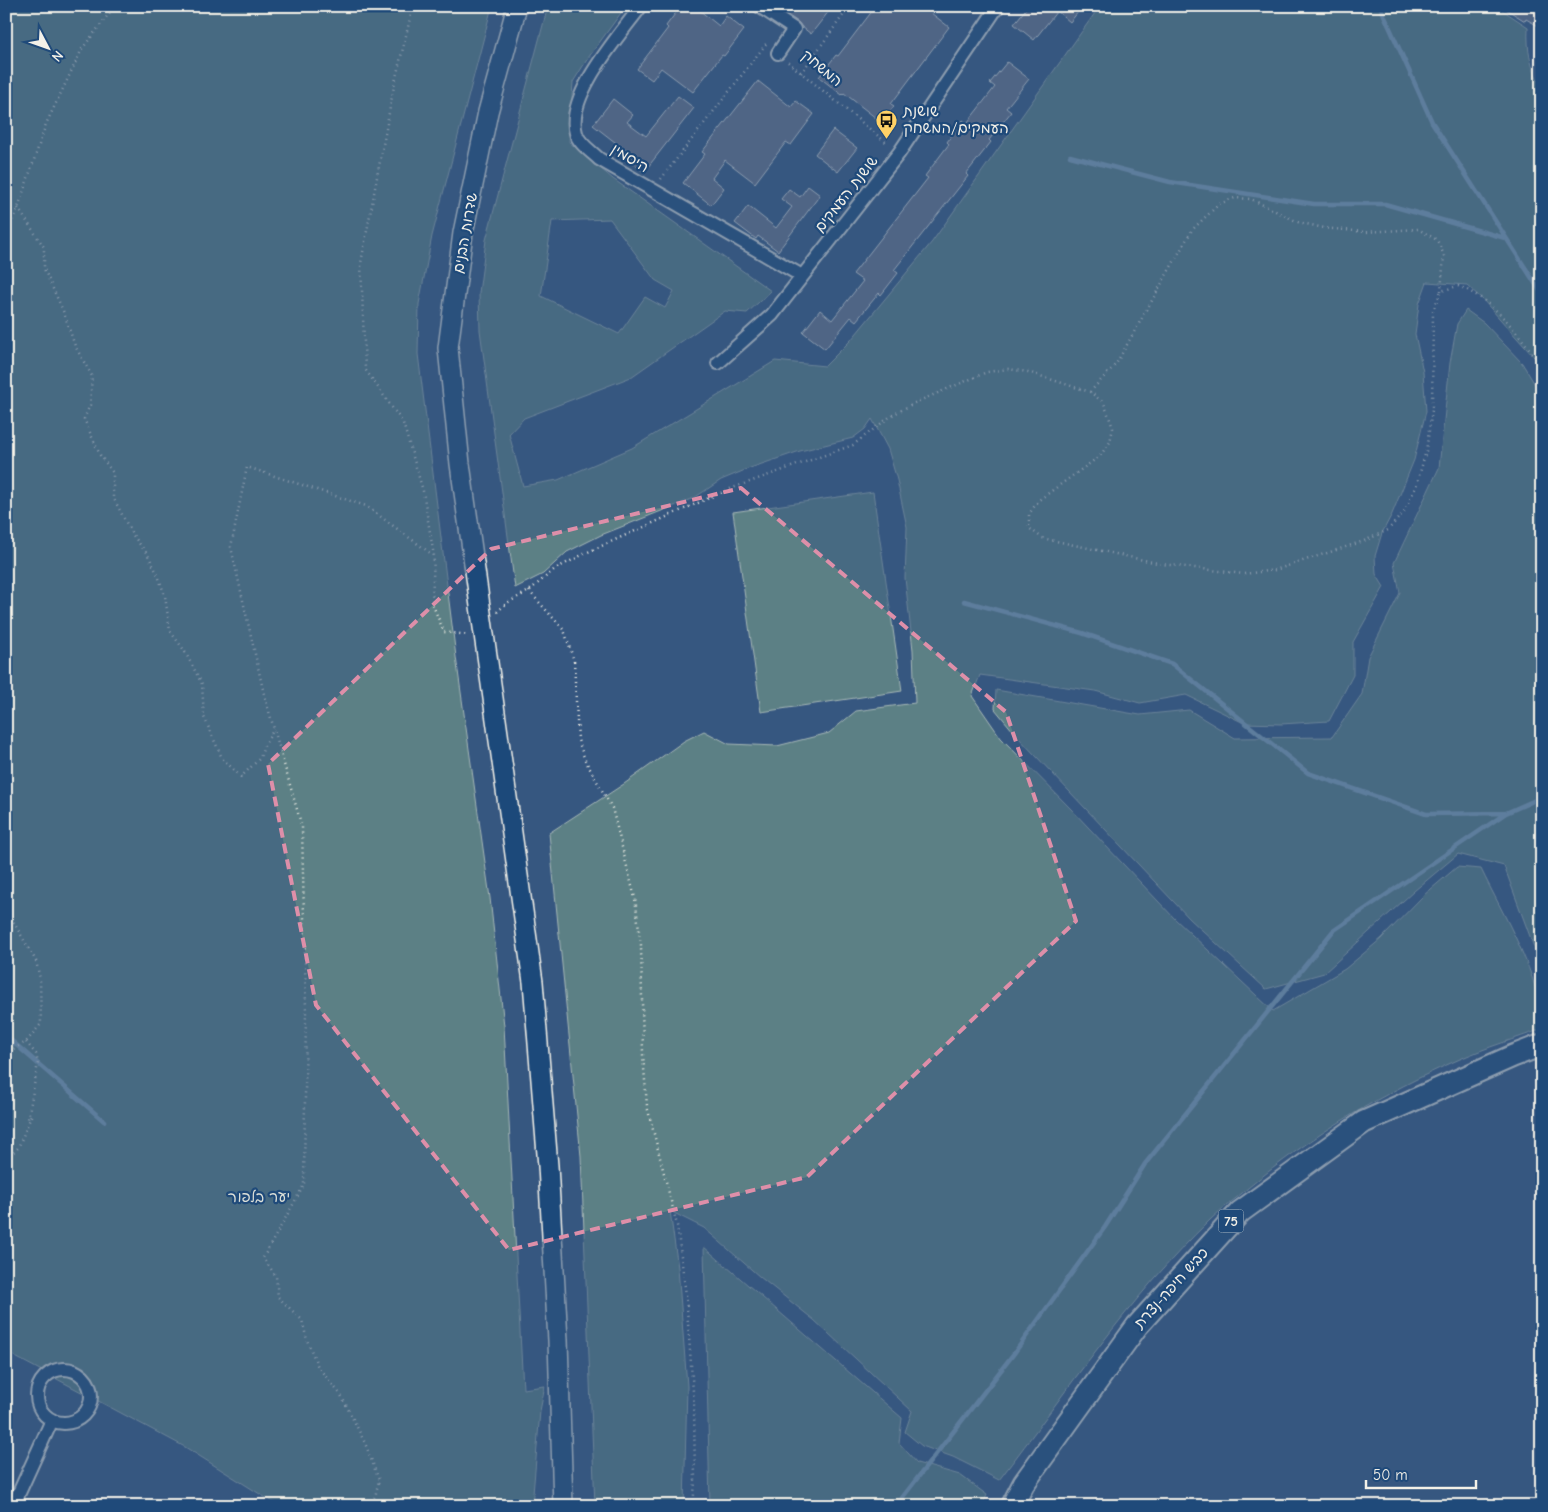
<svg xmlns="http://www.w3.org/2000/svg" width="1548" height="1512" font-family="'Comic Neue','Playpen Sans Hebrew',sans-serif">
	<style>
		.green { fill: #5b8085; stroke: #a8b8b6; fill-rule: evenodd }
		.lines { fill: none; stroke-linecap: round; stroke-linejoin: round }
		.stream { stroke: #8dabc0; stroke-width: 4.5 }
		.building { fill: #6d758d; stroke: #f4f1e8 }
		.minor-casing { stroke: #f4f1e8; stroke-width: 16 }
		.secondary-casing { stroke: #f4f1e8; stroke-width: 22 }
		.trunk-casing { stroke: #f4f1e8; stroke-width: 25 }
		.path { stroke: #f4f1e8; stroke-width: 2.5; stroke-dasharray: 1 4; stroke-linecap: butt }
		.minor { stroke: #1f4a7a; stroke-width: 12 }
		.secondary { stroke: #1f4a7a; stroke-width: 19 }
		.trunk { stroke: #1f4a7a; stroke-width: 21 }
		.marked { fill: none; stroke: #de8fa9; stroke-width: 4; stroke-dasharray: 10 6; stroke-linejoin: round }
		.labels { text-anchor: middle; dominant-baseline: central; stroke-width: 4.5; stroke-linejoin: round; paint-order: stroke }
		.shield { fill: #1f4a7a; stroke: #b4bfc7; stroke-width: 1 }
		.shield-label { font-size: 14px; font-weight: bold; fill: #f4f1e8 }
		.street-label { font-size: 15px; fill: #f4f1e8; stroke: #1f4a7a }
		.poi-label { font-size: 15px; fill: #f4f1e8; stroke: #1f4a7a; text-anchor: start }
		.park-label { font-size: 15px; fill: #dde0d9; stroke: #1f4a7a }
	</style>
	<rect width="100%" height="100%" fill="#365780"/>
	<filter id="ink" filterUnits="userSpaceOnUse"><feTurbulence type="fractalNoise" baseFrequency=".02" numOctaves="2"/><feDisplacementMap in="SourceGraphic" scale="10" xChannelSelector="R" yChannelSelector="G"/><feConvolveMatrix kernelMatrix="1 2 1 2 8 2 1 2 1" color-interpolation-filters="sRGB"/></filter>
	<g filter="url(#ink)">
		<path class="green" d="M6,6H492L432,236L419,304L418,354L456,657L490,898L504,1026L523,1389L545,1386L540,1411L532,1506H279L185,1447L6,1352Z
			M548,6H626L588,58L573,82L569,142L613,179L771,291L747,313L725,311L631,377L524,418L509,434L523,486L558,480L632,448L775,361L825,366L851,340L932,242L1100,6H1496L1528,27C1527,52 1530,66 1542,88V366L1483,300L1467,285L1427,282L1419,304L1415,334L1423,372L1426,411L1414,460L1392,514L1382,533L1375,556L1376,574L1384,587L1353,642V675L1329,721L1281,724L1244,723L1186,695L1140,703L1095,691L980,675L972,696L1001,738L1071,809L1175,919L1273,1011L1345,969L1381,939L1424,895L1457,867L1481,869C1503,915 1542,977 1542,1029C1515,1039 1487,1047 1460,1059C1384,1092 1312,1135 1248,1188C1236,1199 1222,1208 1210,1220C1129,1298 1067,1391 999,1480L953,1457L922,1446L905,1432L912,1411L814,1320L760,1277L704,1228L670,1211L678,1268L687,1386L684,1506H595L581,1156L549,833L624,784L684,741L704,731L729,744L777,746L829,733L856,711L915,703L913,650L905,578L907,527L897,480L888,449L872,419L865,429L853,438L800,451L750,468L721,480L694,498L601,535L567,552L543,574L515,588L480,330L479,293L486,240ZM610,219L655,280L674,291L665,308L645,297L619,334L541,296L552,221Z
			M1466,310L1484,323L1522,363L1542,396V969L1504,866L1458,854L1414,891L1324,973L1266,989L1190,919L1018,737L995,709L996,690L1140,715L1189,710L1235,738L1332,737L1362,694L1368,657L1400,593L1394,563L1439,468L1450,363L1457,324Z
			M873,492L902,691L761,712L733,512Z
			M704,1247L902,1418L899,1443L917,1463L960,1475L987,1495L982,1506H710Z"/>
		<g class="lines">
			<path class="stream" d="M1380,6L1432,122L1542,294
				M1070,156L1170,182L1314,204H1385L1505,238
				M964,601L1082,633L1172,664L1308,773L1426,814L1506,813L1542,797
				M6,1036L104,1121
				M898,1506L902,1498L1015,1352L1105,1227L1145,1164L1333,931L1506,813"/>
		</g>
		<path class="building" d="M681,6H694L719,26L726,16L744,30L724,56L722,55L693,92L661,68L652,80L637,69L668,28L666,26Z
			M792,6H833L811,34L802,27L798,22L786,14Z
			M876,6H922L949,27L891,104L894,106L881,122L844,93L842,95L819,77L836,55L838,56Z
			M1028,6H1083L1070,22L1057,11L1034,40L1014,24Z
			M1501,6H1542V28L1526,19L1525,21Z
			M1007,62L1029,79L1006,108L1011,112L989,140L991,142L966,174L968,176L894,270L898,273L881,295L879,293L856,321L851,317L825,349L803,332L820,310L832,320L863,281L853,274L928,178L925,176L949,144L947,142L963,120L967,123L995,87L990,83Z
			M758,81L791,107L796,101L814,114L791,145L786,142L755,183L725,160L712,178L724,188L711,205L683,183L705,154L702,152Z
			M678,96L694,108L644,172L625,157L629,153L593,125L613,99L633,115L627,122L646,136Z
			M833,130L857,148L838,172L815,154Z
			M808,186L820,195L778,251L758,236L756,239L735,223L748,206L776,228L792,207L781,199L789,189L800,197Z"/>
		<g class="lines">
			<defs>
				<path id="minor" d="M641,6C620,35 565,96 576,133C578,143 592,152 599,159L802,276
					M759,6L794,29L778,53
					M718,363L772,315L899,153L998,6
					M37 1396a27 27 0 1 1 54 0a27 27 0 1 1-54 0Z
					M13,1506L52,1420"/>
				<path id="secondary" d="M517,6L488,112L463,233L448,348L460,464L533,982L548,1166L558,1340L563,1506"/>
				<path id="trunk" d="M1012,1506L1024,1483L1137,1326L1240,1212L1364,1122L1513,1056L1542,1045"/>
			</defs>
			<use href="#minor" class="minor-casing"/>
			<use href="#secondary" class="secondary-casing"/>
			<use href="#trunk" class="trunk-casing"/>
			<path class="path" d="M413,6L394,86L361,263L365,369L403,423L423,491L434,556L432,603L444,632L469,635
				M788,62L888,144
				M801,73L850,6
				M661,179L766,44L769,46
				M18,208L44,247V269L64,313L75,346L92,376L90,405L84,419L100,455L113,473V497L132,534L148,555L158,575L165,596L170,631L184,650L202,684L204,717L222,758L241,777L260,758L264,746L274,729
				M6,234L18,208L46,124L82,49L115,6
				M1090,392L1116,364L1192,230L1219,204L1235,198L1251,199L1298,222L1324,228L1365,232L1418,229L1437,240L1444,255L1441,291
				M529,591L564,630L574,661L578,740L585,760L612,808L635,898L641,945L643,1055L647,1106L677,1225L686,1295L694,1405L695,1482L693,1506
				M497,612L507,603L529,591L555,569L588,552L727,490L853,445L891,416L912,404L987,372L1008,369L1028,372L1090,392L1104,403L1113,428L1110,442L1100,456L1039,500L1029,514V528L1042,538L1162,564L1244,574L1275,570L1364,541L1388,530L1404,512L1416,487L1426,451L1432,410L1433,311L1441,291L1458,286C1495,300 1519,335 1542,366
				M6,909L36,961L40,979L41,1024L26,1042L6,1053
				M6,1159L18,1148L32,1114L28,1119L38,1063L36,1054L26,1042
				M368,1506L375,1497L379,1480L365,1443L341,1395L318,1367L307,1340L302,1320L278,1297L276,1276L263,1258L304,1185L306,1010L302,827L264,694L231,547L247,467L366,506L433,555"/>
			<use href="#minor" class="minor"/>
			<use href="#secondary" class="secondary"/>
			<use href="#trunk" class="trunk"/>
		</g>
	</g>
	<path d="M0 0H1548V1512H0ZM741,488L1006,712L1076,921L807,1177L509,1250L316,1005L268,764L491,549Z" fill="#365780" fill-opacity=".55" fill-rule="evenodd"/>
	<path class="marked" d="M741,488L1006,712L1076,921L807,1177L509,1250L316,1005L268,764L491,549Z"/>
	<defs>
		<symbol id="bus-pin" viewBox="-11 -11 22 30"><path d="M0 17L-7.5 6A9.5 9.5 0 1 1 7.5 6Z" fill="#ffd166" stroke="#1f4a7a"/><path d="M-5-6H5V4H4V6H2V4H-2V6H-4V4H-5ZM-3.5-4V0h7V-4ZM-3.5 1.2v1.5H-2V1.2ZM2 1.2v1.5H3.5V1.2Z" fill="#111"/></symbol>
	</defs>
	<g fill-rule="evenodd">
		<use href="#bus-pin" x="874" y="108" width="25" height="34"/>
	</g>
	<g class="labels">
		<rect class="shield" x="1218.5" y="1209.5" width="25" height="23" rx="4"/>
		<g class="shield-label">
			<text x="1231" y="1221">75</text>
		</g>
		<g class="street-label">
			<text transform="translate(822 68) rotate(40)">המשחק</text>
			<text transform="translate(630 158) rotate(31)">היסמין</text>
			<text transform="translate(846 194) rotate(-52)">שושנת העמקים</text>
			<text transform="translate(465 233) rotate(-80)">שדרות הבנים</text>
			<text transform="translate(1171 1288) rotate(-48)">כביש חיפה-נצרת</text>
		</g>
		<g class="poi-label">
			<text x="903" y="111">שושנת<tspan x="903" dy="17">העמקים/המשחק</tspan></text>
		</g>
		<g class="park-label">
			<text x="259" y="1197">יער בלפור</text>
		</g>
	</g>
	<rect width="1548" height="1512" fill="none" stroke="#1f4a7a" stroke-width="25"/>
	<rect x="12" y="12" width="1523" height="1487" fill="none" stroke="#f4f1e8" stroke-width="2" filter="url(#ink)"/>
	<g transform="translate(48 48) rotate(131)" stroke="#1f4a7a" stroke-width="4" paint-order="stroke">
	<path d="M0-4L9 19L0 12L-9 19Z" fill="#f4f1e8"/>
	<text y="-8" font-size="14" font-weight="bold" text-anchor="middle" fill="#f4f1e8">N</text>
	</g>
	<path d="M1366 1480v8h110v-8" fill="none" stroke="#f4f1e8" stroke-width="2.5"/>
	<text x="1373" y="1480" font-size="15" fill="#f4f1e8" stroke="#1f4a7a" stroke-width="4" paint-order="stroke">50 m</text>
</svg>
